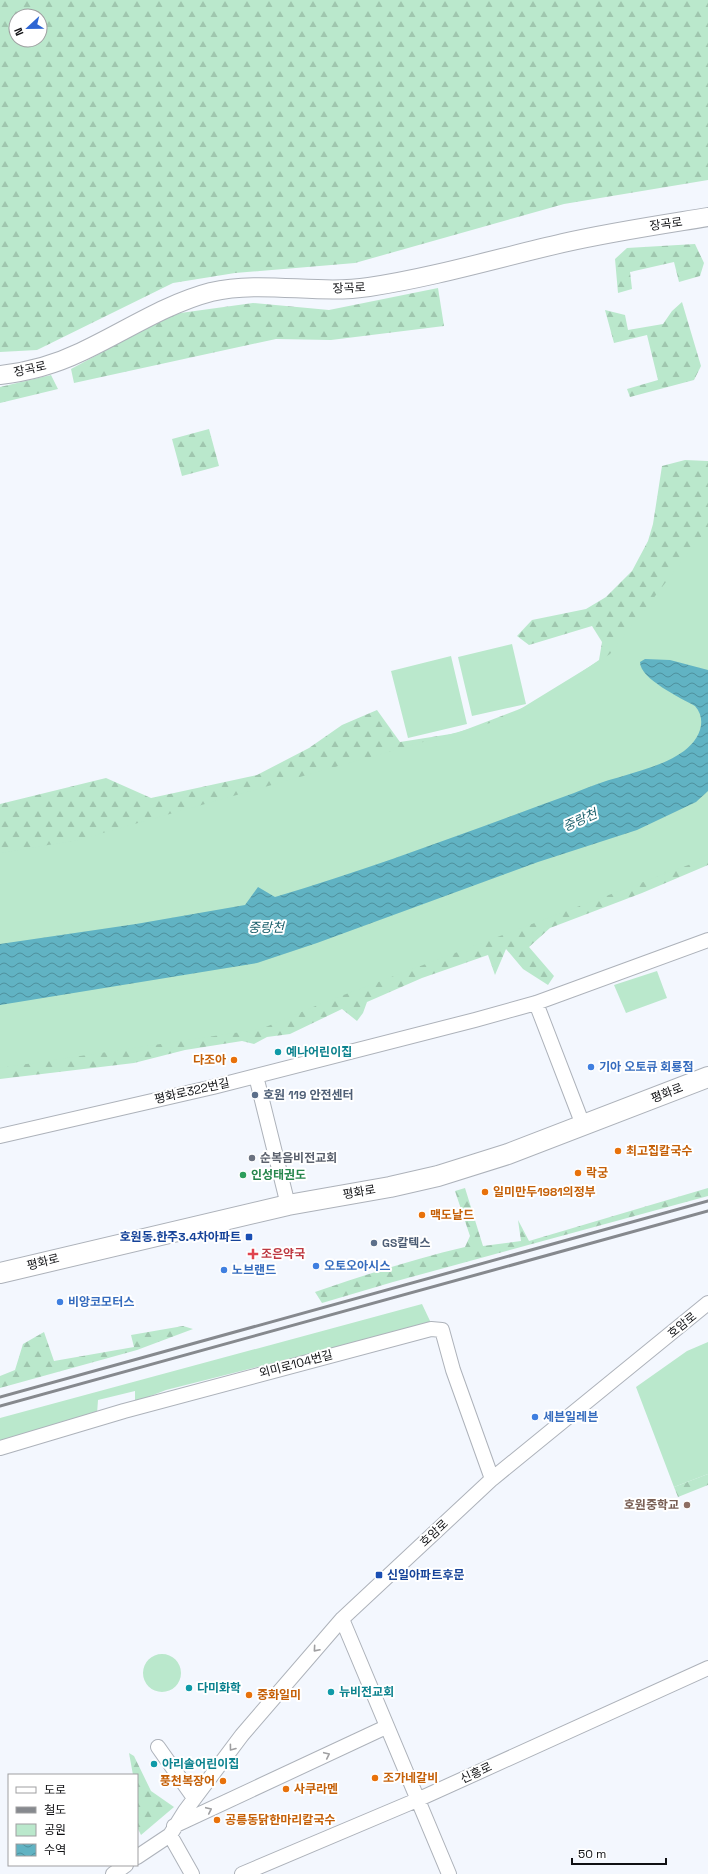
<svg xmlns="http://www.w3.org/2000/svg" width="708" height="1874" font-family="'Space Grotesk','Noto Sans KR',sans-serif">
	<style>
		.forest { fill: url(#forest-firs); fill-rule: evenodd }
		.green { fill: #bae8cc }
		.water { fill: url(#water-waves) }
		.lines { fill: none; stroke-linecap: round; stroke-linejoin: round }
		.minor-casing { stroke: #adb2ba; stroke-width: 16 }
		.tertiary-casing { stroke: #adb2ba; stroke-width: 20 }
		.secondary-casing { stroke: #adb2ba; stroke-width: 22 }
		.minor { stroke: #fff; stroke-width: 14 }
		.tertiary { stroke: #fff; stroke-width: 18 }
		.secondary { stroke: #fff; stroke-width: 20 }
		.rail { stroke: #86898e; stroke-width: 3 }
		.oneway { stroke: #9f9fa1 }
		.culture-dot { fill: #0f9aa8; stroke: #fff; stroke-width: 1.5 }
		.food-dot { fill: #e8710a; stroke: #fff; stroke-width: 1.5 }
		.shop-dot { fill: #3f7fe0; stroke: #fff; stroke-width: 1.5 }
		.service-dot { fill: #5c6f8a; stroke: #fff; stroke-width: 1.5 }
		.worship-dot { fill: #6b7280; stroke: #fff; stroke-width: 1.5 }
		.leisure-dot { fill: #2e9e5b; stroke: #fff; stroke-width: 1.5 }
		.transit-dot { fill: #1a4fb4; stroke: #fff; stroke-width: 1.5 }
		.health-dot { fill: #e0444e; stroke: #fff; stroke-width: 1.5 }
		.education-dot { fill: #8d6e63; stroke: #fff; stroke-width: 1.5 }
		.labels { text-anchor: middle; dominant-baseline: central; stroke-width: 4; stroke-linejoin: round; paint-order: stroke }
		.street-label { font-size: 12px; fill: #0f1013; stroke: #fff }
		.culture-label { font-size: 12px; font-weight: bold; fill: #0d838f; stroke: #fff; text-anchor: start }
		.food-label { font-size: 12px; font-weight: bold; fill: #c56008; stroke: #fff; text-anchor: start }
		.shop-label { font-size: 12px; font-weight: bold; fill: #366cbe; stroke: #fff; text-anchor: start }
		.service-label { font-size: 12px; font-weight: bold; fill: #4e5e75; stroke: #fff; text-anchor: start }
		.worship-label { font-size: 12px; font-weight: bold; fill: #5b616d; stroke: #fff; text-anchor: start }
		.leisure-label { font-size: 12px; font-weight: bold; fill: #27864d; stroke: #fff; text-anchor: start }
		.transit-label { font-size: 12px; font-weight: bold; fill: #164399; stroke: #fff; text-anchor: end }
		.health-label { font-size: 12px; font-weight: bold; fill: #be3a42; stroke: #fff; text-anchor: start }
		.education-label { font-size: 12px; font-weight: bold; fill: #785e54; stroke: #fff; text-anchor: end }
		.water-label { font-size: 13px; font-style: italic; fill: #1e626e; stroke: #fff }
	</style>
	<defs>
		<pattern id="forest-firs" width="22" height="20" patternUnits="userSpaceOnUse"><rect width="22" height="20" fill="#bae8cc"/><path d="M5 1l3.5 6h-7zM16 11l3.5 6h-7z" fill="#9fc6ae"/></pattern>
		<pattern id="water-waves" width="16" height="10" patternUnits="userSpaceOnUse"><rect width="16" height="10" fill="#61b3c3"/><path d="M0 5q4-4 8 0t8 0" fill="none" stroke="#4e909d"/></pattern>
	</defs>
	<rect width="100%" height="100%" fill="#f3f7fe"/>
	<path class="forest" d="M0,0H708V180L564,204L355,263L235,273L173,283L37,350L0,352ZM16,16H40V40H16Z
		M695,244L704,263L700,276L679,282L674,262L630,272L632,289L618,293L615,259L627,248Z
		M438,288L444,326L331,340L276,339L74,383L71,369L173,314L253,303L329,310Z
		M682,302L701,366L694,380L630,397L627,389L658,380L647,335L614,343L605,310L625,315L628,330L663,324L672,311Z
		M51,375L58,389L0,403V387Z
		M209,429L219,466L182,476L172,439Z
		M685,460L708,461V534L578,698L0,877V804L106,778L151,798L257,775L309,748L342,725L377,710L400,742L457,733L538,702L599,660L602,642L592,626L529,645L517,636L532,620L586,609L606,597L632,571L648,541L653,524L662,466Z
		M708,825V865L642,893L550,928L529,947L554,976L548,985L523,969L506,949L495,975L488,955L422,978L367,1002L363,1013L357,1021L342,1009L290,1034L267,1037L254,1044L242,1041L185,1050L134,1063L0,1079V1061Z
		M465,1188L483,1246L521,1241L518,1220L529,1241L708,1188V1196L393,1282L322,1303L315,1292C364,1275 414,1259 465,1247L470,1236L455,1191Z
		M183,1326L193,1329L137,1350L0,1388V1376L15,1370L23,1344L44,1332L54,1361L134,1347L131,1335Z
		M708,1474V1485L678,1497L674,1487Z
		M129,1753L134,1756L151,1791L174,1807L141,1835L137,1827V1775H133Z"/>
	<path class="green" d="M708,528V854L691,864L325,1002L261,1029L0,1068V853L78,840L504,719L610,654Z
		M512,644L526,704L472,716L458,657Z
		M451,656L467,724L408,738L391,671Z
		M657,971L667,998L626,1013L614,985Z
		M422,1304L431,1323L166,1390L135,1402V1391L98,1400L97,1414L0,1442V1418Z
		M708,1342V1474L674,1487L636,1387L687,1351Z
		M143 1673a19 19 0 1 1 38 0a19 19 0 1 1-38 0Z"/>
	<path class="water" d="M645,659L670,660L708,670V791L696,802L637,830L538,862L317,943L257,963L0,1005V944L136,924L245,905L258,887L275,897C376,867 475,829 574,793C589,787 604,781 620,777C642,770 665,765 684,751C699,740 708,721 695,706C681,698 640,679 640,662Z"/>
	<g class="lines">
		<defs>
			<path id="minor" d="M536,1003L583,1125
				M256,1076L288,1205
				M0,1136L213,1087L475,1020L536,1003L708,940
				M0,1448L124,1411L431,1329L442,1330L453,1370L492,1479
				M342,1619L449,1874
				M158,1747L194,1798
				M174,1826L386,1727
				M170,1835L192,1874
				M137,1857L170,1835L185,1811L242,1735L342,1619L492,1479L708,1303
				M113,1874L126,1865
				M242,1874L417,1800L708,1668"/>
			<path id="tertiary" d="M0,375C28,372 56,364 81,352C124,332 165,304 211,292C263,280 317,295 369,287C435,277 498,258 563,243C611,232 659,225 708,217"/>
			<path id="secondary" d="M0,1273L288,1205L390,1187L438,1176L508,1154L708,1077"/>
		</defs>
		<use href="#minor" class="minor-casing"/>
		<use href="#tertiary" class="tertiary-casing"/>
		<use href="#secondary" class="secondary-casing"/>
		<use href="#minor" class="minor"/>
		<use href="#tertiary" class="tertiary"/>
		<use href="#secondary" class="secondary"/>
		<path class="rail" d="M0,1397L708,1201
			M0,1406L708,1211"/>
	</g>
	<defs><path id="oneway-chevron" d="M-2-3.5L2.5 0L-2 3.5" fill="none" stroke-width="1.6" stroke-linecap="round" stroke-linejoin="round"/></defs>
	<g class="oneway">
		<use href="#oneway-chevron" transform="translate(316 1649) rotate(131)"/>
		<use href="#oneway-chevron" transform="translate(232 1748) rotate(127)"/>
		<use href="#oneway-chevron" transform="translate(327 1755) rotate(-25)"/>
		<use href="#oneway-chevron" transform="translate(209 1810) rotate(-25)"/>
	</g>
	<g class="culture-dot">
		<circle cx="278" cy="1052" r="4"/>
		<circle cx="189" cy="1688" r="4"/>
		<circle cx="331" cy="1692" r="4"/>
		<circle cx="154" cy="1764" r="4"/>
	</g>
	<g class="food-dot">
		<circle cx="234" cy="1060" r="4"/>
		<circle cx="618" cy="1151" r="4"/>
		<circle cx="578" cy="1173" r="4"/>
		<circle cx="485" cy="1192" r="4"/>
		<circle cx="422" cy="1215" r="4"/>
		<circle cx="249" cy="1695" r="4"/>
		<circle cx="375" cy="1778" r="4"/>
		<circle cx="223" cy="1781" r="4"/>
		<circle cx="286" cy="1789" r="4"/>
		<circle cx="217" cy="1820" r="4"/>
	</g>
	<g class="shop-dot">
		<circle cx="591" cy="1067" r="4"/>
		<circle cx="316" cy="1266" r="4"/>
		<circle cx="224" cy="1270" r="4"/>
		<circle cx="60" cy="1302" r="4"/>
		<circle cx="535" cy="1417" r="4"/>
	</g>
	<g class="service-dot">
		<circle cx="255" cy="1095" r="4"/>
		<circle cx="374" cy="1243" r="4"/>
	</g>
	<circle class="worship-dot" cx="252" cy="1158" r="4"/>
	<circle class="leisure-dot" cx="243" cy="1175" r="4"/>
	<g class="transit-dot">
		<rect x="245" y="1233" width="8" height="8" rx="2"/>
		<rect x="375" y="1571" width="8" height="8" rx="2"/>
	</g>
	<path class="health-dot" d="M251 1248h4v4h4v4h-4v4h-4v-4h-4v-4h4z"/>
	<circle class="education-dot" cx="687" cy="1505" r="4"/>
	<g class="labels">
		<g class="street-label">
			<text transform="translate(666 224) rotate(-8)">장곡로</text>
			<text transform="translate(349 288) rotate(-3)">장곡로</text>
			<text transform="translate(30 369) rotate(-13)">장곡로</text>
			<text transform="translate(192 1091) rotate(-13)">평화로322번길</text>
			<text transform="translate(667 1093) rotate(-21)">평화로</text>
			<text transform="translate(359 1192) rotate(-10)">평화로</text>
			<text transform="translate(43 1262) rotate(-14)">평화로</text>
			<text transform="translate(682 1325) rotate(-39)">호암로</text>
			<text transform="translate(296 1364) rotate(-15)">외미로104번길</text>
			<text transform="translate(434 1533) rotate(-43)">호암로</text>
			<text transform="translate(476 1773) rotate(-25)">신흥로</text>
		</g>
		<g class="culture-label">
			<text x="286" y="1052">예나어린이집</text>
			<text x="197" y="1688">다미화학</text>
			<text x="339" y="1692">뉴비전교회</text>
			<text x="162" y="1764">아리솔어린이집</text>
		</g>
		<g class="food-label">
			<text x="226" y="1060" text-anchor="end">다조아</text>
			<text x="626" y="1151">최고집칼국수</text>
			<text x="586" y="1173">락궁</text>
			<text x="493" y="1192">일미만두1981의정부</text>
			<text x="430" y="1215">맥도날드</text>
			<text x="257" y="1695">중화일미</text>
			<text x="383" y="1778">조가네갈비</text>
			<text x="215" y="1781" text-anchor="end">풍천복장어</text>
			<text x="294" y="1789">사쿠라멘</text>
			<text x="225" y="1820">공릉동닭한마리칼국수</text>
		</g>
		<g class="shop-label">
			<text x="599" y="1067">기아 오토큐 회룡점</text>
			<text x="324" y="1266">오토오아시스</text>
			<text x="232" y="1270">노브랜드</text>
			<text x="68" y="1302">비앙코모터스</text>
			<text x="543" y="1417">세븐일레븐</text>
		</g>
		<g class="service-label">
			<text x="263" y="1095">호원 119 안전센터</text>
			<text x="382" y="1243">GS칼텍스</text>
		</g>
		<g class="worship-label">
			<text x="260" y="1158">순복음비전교회</text>
		</g>
		<g class="leisure-label">
			<text x="251" y="1175">인성태권도</text>
		</g>
		<g class="transit-label">
			<text x="241" y="1237">호원동.한주3.4차아파트</text>
			<text x="387" y="1575" text-anchor="start">신일아파트후문</text>
		</g>
		<g class="health-label">
			<text x="261" y="1254">조은약국</text>
		</g>
		<g class="education-label">
			<text x="679" y="1505">호원중학교</text>
		</g>
		<g class="water-label">
			<text transform="translate(580 820) rotate(-24)">중랑천</text>
			<text x="266" y="927">중랑천</text>
		</g>
	</g>
	<rect x="8" y="1774" width="130" height="92" fill="#ffffff" stroke="#9f9fa1"/>
	<rect x="16" y="1787" width="20" height="6" fill="#ffffff" stroke="#9f9fa1"/>
	<text x="44" y="1794" font-size="12" fill="#0f1013">도로</text>
	<rect x="16" y="1807" width="20" height="6" fill="#86898e" stroke="#9f9fa1"/>
	<text x="44" y="1814" font-size="12" fill="#0f1013">철도</text>
	<rect x="16" y="1824" width="20" height="12" fill="#bae8cc" stroke="#9f9fa1"/>
	<text x="44" y="1834" font-size="12" fill="#0f1013">공원</text>
	<rect x="16" y="1844" width="20" height="12" fill="url(#water-waves)" stroke="#9f9fa1"/>
	<text x="44" y="1854" font-size="12" fill="#0f1013">수역</text>
	<g transform="translate(28 28) rotate(248)"><circle r="19" fill="#ffffff" stroke="#9f9fa1"/>
	<path d="M0-3L7 15L0 10L-7 15Z" fill="#2d65d3"/>
	<text y="-6" font-size="11" font-weight="bold" text-anchor="middle" fill="#0f1013">N</text>
	</g>
	<path d="M572 1858v6h94v-6" fill="none" stroke="#0f1013" stroke-width="2"/>
	<text x="578" y="1858" font-size="12" fill="#0f1013" stroke="#ffffff" stroke-width="3" paint-order="stroke">50 m</text>
</svg>
